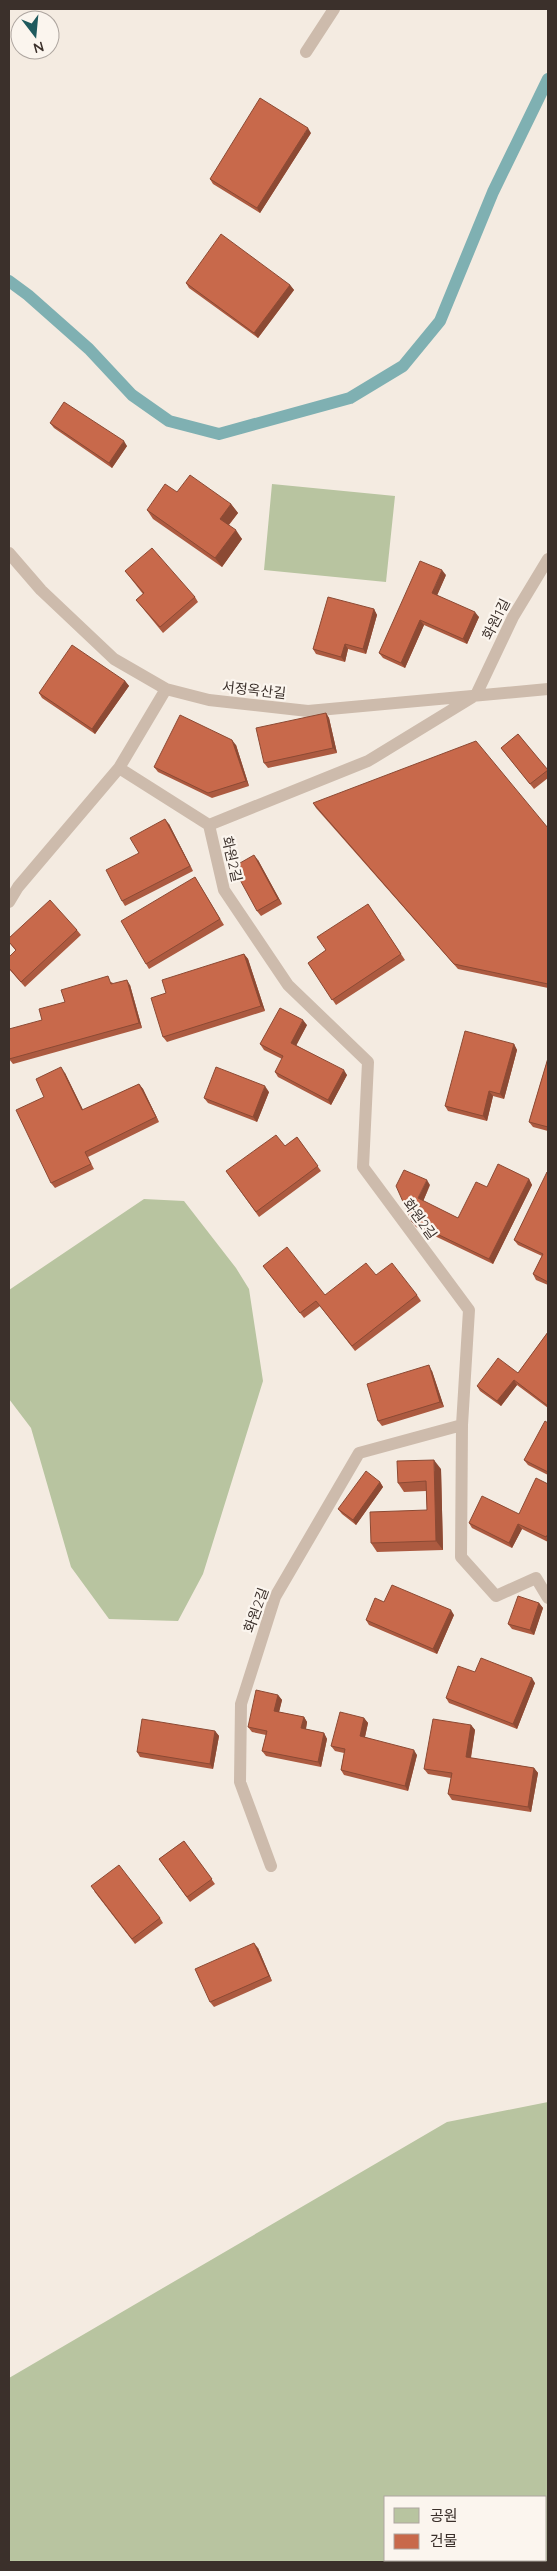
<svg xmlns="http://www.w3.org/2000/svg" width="557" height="2571" font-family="Quicksand,'Noto Sans KR',sans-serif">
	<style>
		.green { fill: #b8c4a0; fill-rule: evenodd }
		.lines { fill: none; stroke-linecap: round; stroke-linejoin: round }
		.stream { stroke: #7fb0b2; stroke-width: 12 }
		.lane { stroke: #cdbbac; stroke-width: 12 }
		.wall { fill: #ac5a40 }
		.shaded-wall { fill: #8c4a34 }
		.building { fill: #c8694b; stroke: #8c4a34 }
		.labels { text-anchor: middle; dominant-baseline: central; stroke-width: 4.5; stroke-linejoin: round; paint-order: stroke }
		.street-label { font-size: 14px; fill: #3b302b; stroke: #fbf5ee }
	</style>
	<rect width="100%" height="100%" fill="#f4ebe1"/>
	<path class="green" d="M272,484L395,496L386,582L264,570Z
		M144,1199L184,1201L236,1268L249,1289L263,1381L203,1574L178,1621L109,1619L71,1567L31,1428L9,1399V1290Z
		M548,2102V2562H9V2378L447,2122ZM386,2497H546V2560H386Z"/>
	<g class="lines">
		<path class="stream" d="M9,281L28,295L89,349L132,395L169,421L219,434L350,398L403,366L440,321L493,192L548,79"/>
		<path class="lane" d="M306,52L334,9
			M9,553L41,590L114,659L166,689L209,700L308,711L548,689
			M476,695L513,617L548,559
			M119,768L209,825
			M9,902L18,887L119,768L166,689
			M462,1425L461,1557L496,1596L536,1578L548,1598
			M271,1866L240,1782L241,1704L275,1597L359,1453L462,1425L469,1310L363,1167L368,1062L288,985L224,890L209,825L368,761L476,695"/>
	</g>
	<path class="wall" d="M311,133L260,213L213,184L210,179Z
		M186,283L290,285L294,290L258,338L189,288Z
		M50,423L127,446L112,468L54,428Z
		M177,492L231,504L238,513L229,525L242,539L222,567L153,519L147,510Z
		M125,571L195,597L198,602L163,633L136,600L143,594Z
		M446,575L437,595L479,617L467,644L424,625L405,668L383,658L379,653Z
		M374,609L377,615L366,654L348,649L345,662L316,654L313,649Z
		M125,681L129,686L95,734L42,698L39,693Z
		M326,713L329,718L337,753L268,768L264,763Z
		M518,734L548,771V778L534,789L501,748Z
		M236,745L249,786L212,798L158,772L154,767Z
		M313,803L548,828V988L458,969L316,808Z
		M169,824L193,871L125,906L122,901L139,853Z
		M258,860L282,904L261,916L257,911Z
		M195,877L224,925L149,969L146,964Z
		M368,904L405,960L336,1005L308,963L326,950Z
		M77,930L81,935L25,987L9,969V957L16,951L9,942V938Z
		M244,954L248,959L265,1011L167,1042L163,1037L166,993Z
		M112,982L113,984L130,985L142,1028L13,1064L9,1059L42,1020L65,1002Z
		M307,1025L296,1045L347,1075L331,1105L278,1077L275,1072L282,1059L264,1050L260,1044Z
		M514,1044L517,1050L504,1099L493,1096L487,1121L448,1111L445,1106Z
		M548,1058V1131L533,1127L529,1122Z
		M65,1073L83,1110L139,1084L143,1089L159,1122L88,1157L94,1169L55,1188L51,1183L44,1097Z
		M269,1092L257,1122L208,1103L204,1098Z
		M297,1137L321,1171L259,1217L226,1171L285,1146Z
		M548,1172V1285L536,1280L533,1274L542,1256L518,1245L514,1240Z
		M529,1179L532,1185L493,1264L416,1227L412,1222L430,1185L423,1201L458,1218L487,1187Z
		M263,1266L325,1295L376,1275L417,1295L421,1301L355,1351L320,1306L304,1318Z
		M548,1332V1408L517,1385L501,1406L480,1391L477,1386L518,1373Z
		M432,1371L444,1407L382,1426L378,1421Z
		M548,1423V1475L528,1465L524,1460Z
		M441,1469L443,1550L377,1552L371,1543L427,1510L426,1491L404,1492L398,1483Z
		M380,1482L383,1487L356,1525L342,1514L338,1509Z
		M548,1484V1542L522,1529L512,1548L472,1528L469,1523L519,1514Z
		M384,1602L454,1615L437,1654L369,1625L366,1620Z
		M539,1603L543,1608L534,1635L512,1629L508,1624Z
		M475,1672L535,1683L517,1729L449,1703L446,1698Z
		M278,1695L282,1700L279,1712L304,1717L307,1722L306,1729L324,1733L327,1739L321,1767L266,1756L262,1751L266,1735L252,1732L248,1727Z
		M364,1718L368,1723L365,1737L417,1755L408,1791L344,1775L341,1770L344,1753L335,1751L331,1746Z
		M471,1725L475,1730L471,1758L534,1768L538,1773L531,1812L452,1800L448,1794L451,1778L428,1774L424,1769Z
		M215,1731L219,1736L213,1769L140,1757L137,1752Z
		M184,1841L215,1884L190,1902L159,1859Z
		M94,1891L160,1918L163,1923L135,1944Z
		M258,1948L272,1981L214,2007L210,2002Z"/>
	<path class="shaded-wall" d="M308,128L311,133L260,213L257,208Z
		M290,285L294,290L258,338L254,333Z
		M124,441L127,446L112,468L109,463Z
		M231,504L238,513L226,528L220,519Z
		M236,530L242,539L222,567L215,558Z
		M442,570L446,575L436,598L432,593Z
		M374,609L377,615L366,654L363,649Z
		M475,612L479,617L467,644L463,639Z
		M420,620L424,625L405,668L401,663Z
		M345,644L348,649L345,662L341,657Z
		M125,681L129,686L95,734L92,729Z
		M326,713L329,718L337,753L333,748Z
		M232,740L236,745L249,786L246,781Z
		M165,819L169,824L193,871L190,866Z
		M254,855L258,860L282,904L278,899Z
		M244,954L248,959L265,1011L261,1006Z
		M127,980L130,985L142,1028L139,1023Z
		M303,1020L307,1025L295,1048L291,1043Z
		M514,1044L517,1050L504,1099L500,1094Z
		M61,1067L65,1073L86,1116L82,1110Z
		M344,1070L347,1075L331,1105L328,1100Z
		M139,1084L143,1089L159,1122L156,1117Z
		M265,1086L269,1092L257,1122L253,1117Z
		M489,1091L493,1096L487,1121L483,1116Z
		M529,1179L532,1185L493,1264L489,1259Z
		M427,1180L430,1185L422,1204L418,1198Z
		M429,1365L432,1371L444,1407L440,1402Z
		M514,1380L517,1385L501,1406L497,1401Z
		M434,1460L441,1469L443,1550L436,1541Z
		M380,1482L383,1487L356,1525L353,1520Z
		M518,1524L522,1529L512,1548L509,1543Z
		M539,1603L543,1608L534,1635L530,1630Z
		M451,1610L454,1615L437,1654L433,1649Z
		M532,1678L535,1683L517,1729L513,1724Z
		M278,1695L282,1700L278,1716L274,1711Z
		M304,1717L307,1722L305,1734L301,1728Z
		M364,1718L368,1723L364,1741L360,1736Z
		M471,1725L475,1730L470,1762L466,1757Z
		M215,1731L219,1736L213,1769L210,1764Z
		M324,1733L327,1739L321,1767L318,1762Z
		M414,1750L417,1755L408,1791L405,1786Z
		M534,1768L538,1773L531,1812L528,1807Z
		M254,1943L258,1948L272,1981L269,1976Z"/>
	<path class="building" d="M260,98L308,128L257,208L210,179Z
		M221,234L290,285L254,333L186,283Z
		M64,402L124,441L109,463L50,423Z
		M190,475L231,504L220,519L236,530L215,558L147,510L165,484L177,492Z
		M152,548L195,597L160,627L136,600L144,593L125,571Z
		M420,561L442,570L432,593L475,612L463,639L420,620L401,663L379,653Z
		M328,597L374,609L363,649L345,644L341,657L313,649Z
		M72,645L125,681L92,729L39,693Z
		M326,713L333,748L264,763L256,728Z
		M180,715L232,740L246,781L208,793L154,767Z
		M518,734L548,770L530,784L501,748Z
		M476,741L548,828V984L454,964L313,803Z
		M165,819L190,866L122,901L106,870L139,853L130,838Z
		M254,855L278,899L257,911L233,867Z
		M195,877L220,919L146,964L121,921Z
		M50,900L77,930L21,982L9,968V957L16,950L9,942V938Z
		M368,904L401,954L332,1000L308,963L326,950L317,937Z
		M244,954L261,1006L163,1037L151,998L166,993L162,980Z
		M108,976L111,984L127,980L139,1023L9,1059V1029L42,1020L39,1009L65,1002L61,990Z
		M280,1008L303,1020L291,1043L344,1070L328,1100L275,1072L283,1056L260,1044Z
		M465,1031L514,1044L500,1094L489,1091L483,1116L445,1106Z
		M548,1058V1127L529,1122Z
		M61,1067L82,1110L139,1084L156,1117L85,1152L91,1164L51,1183L16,1110L44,1097L36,1079Z
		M216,1067L265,1086L253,1117L204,1098Z
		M276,1135L285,1146L297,1137L318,1166L256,1212L226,1171Z
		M498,1164L529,1179L489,1259L412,1222L396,1186L404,1170L427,1180L418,1198L458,1218L476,1182L487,1187Z
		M547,1172H548V1282L533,1274L543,1254L514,1240Z
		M287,1247L325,1295L366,1263L376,1275L392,1263L417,1295L352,1346L316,1301L300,1313L263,1266Z
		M548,1332V1406L514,1380L497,1401L477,1386L498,1358L518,1373Z
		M429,1365L440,1402L378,1421L367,1384Z
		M545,1421L548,1423V1472L524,1460Z
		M434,1460L436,1541L371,1543L370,1512L427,1510L426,1481L398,1483L397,1461Z
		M366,1471L380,1482L353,1520L338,1509Z
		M536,1478L548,1484V1534L546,1537L518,1524L509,1543L469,1523L482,1496L519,1514Z
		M392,1585L451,1610L433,1649L366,1620L375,1598L384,1602Z
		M518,1596L539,1603L530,1630L508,1624Z
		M481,1658L532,1678L513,1724L446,1698L458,1666L475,1672Z
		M256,1690L278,1695L274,1711L304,1717L301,1728L324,1733L318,1762L262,1751L267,1731L248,1727Z
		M340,1712L364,1718L360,1736L414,1750L405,1786L341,1770L345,1749L331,1746Z
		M142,1719L215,1731L210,1764L137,1752Z
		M433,1719L471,1725L466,1757L534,1768L528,1807L448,1794L452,1773L424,1769Z
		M184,1841L212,1879L187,1897L159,1859Z
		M119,1865L160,1918L132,1939L91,1886Z
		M254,1943L269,1976L210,2002L195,1969Z"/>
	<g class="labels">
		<g class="street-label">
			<text transform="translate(496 619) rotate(-63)">화원1길</text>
			<text transform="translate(254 690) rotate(6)">서정옥산길</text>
			<text transform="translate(232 859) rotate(77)">화원2길</text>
			<text transform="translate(420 1219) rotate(54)">화원2길</text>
			<text transform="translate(256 1610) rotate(-70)">화원2길</text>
		</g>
	</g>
	<rect width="557" height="2571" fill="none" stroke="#3b302b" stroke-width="20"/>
	<rect x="384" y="2496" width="162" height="65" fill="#fbf5ee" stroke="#aea6a0"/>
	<rect x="394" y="2508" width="25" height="15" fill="#b8c4a0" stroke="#aea6a0"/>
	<text x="430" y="2521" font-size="15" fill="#3b302b">공원</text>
	<rect x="394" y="2534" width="25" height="15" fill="#c8694b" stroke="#aea6a0"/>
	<text x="430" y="2546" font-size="15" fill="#3b302b">건물</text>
	<g transform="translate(35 35) rotate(164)"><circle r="24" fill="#fbf5ee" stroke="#aea6a0"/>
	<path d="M0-4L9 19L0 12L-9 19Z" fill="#1f5a5e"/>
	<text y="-8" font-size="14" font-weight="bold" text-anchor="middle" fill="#3b302b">N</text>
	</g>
</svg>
